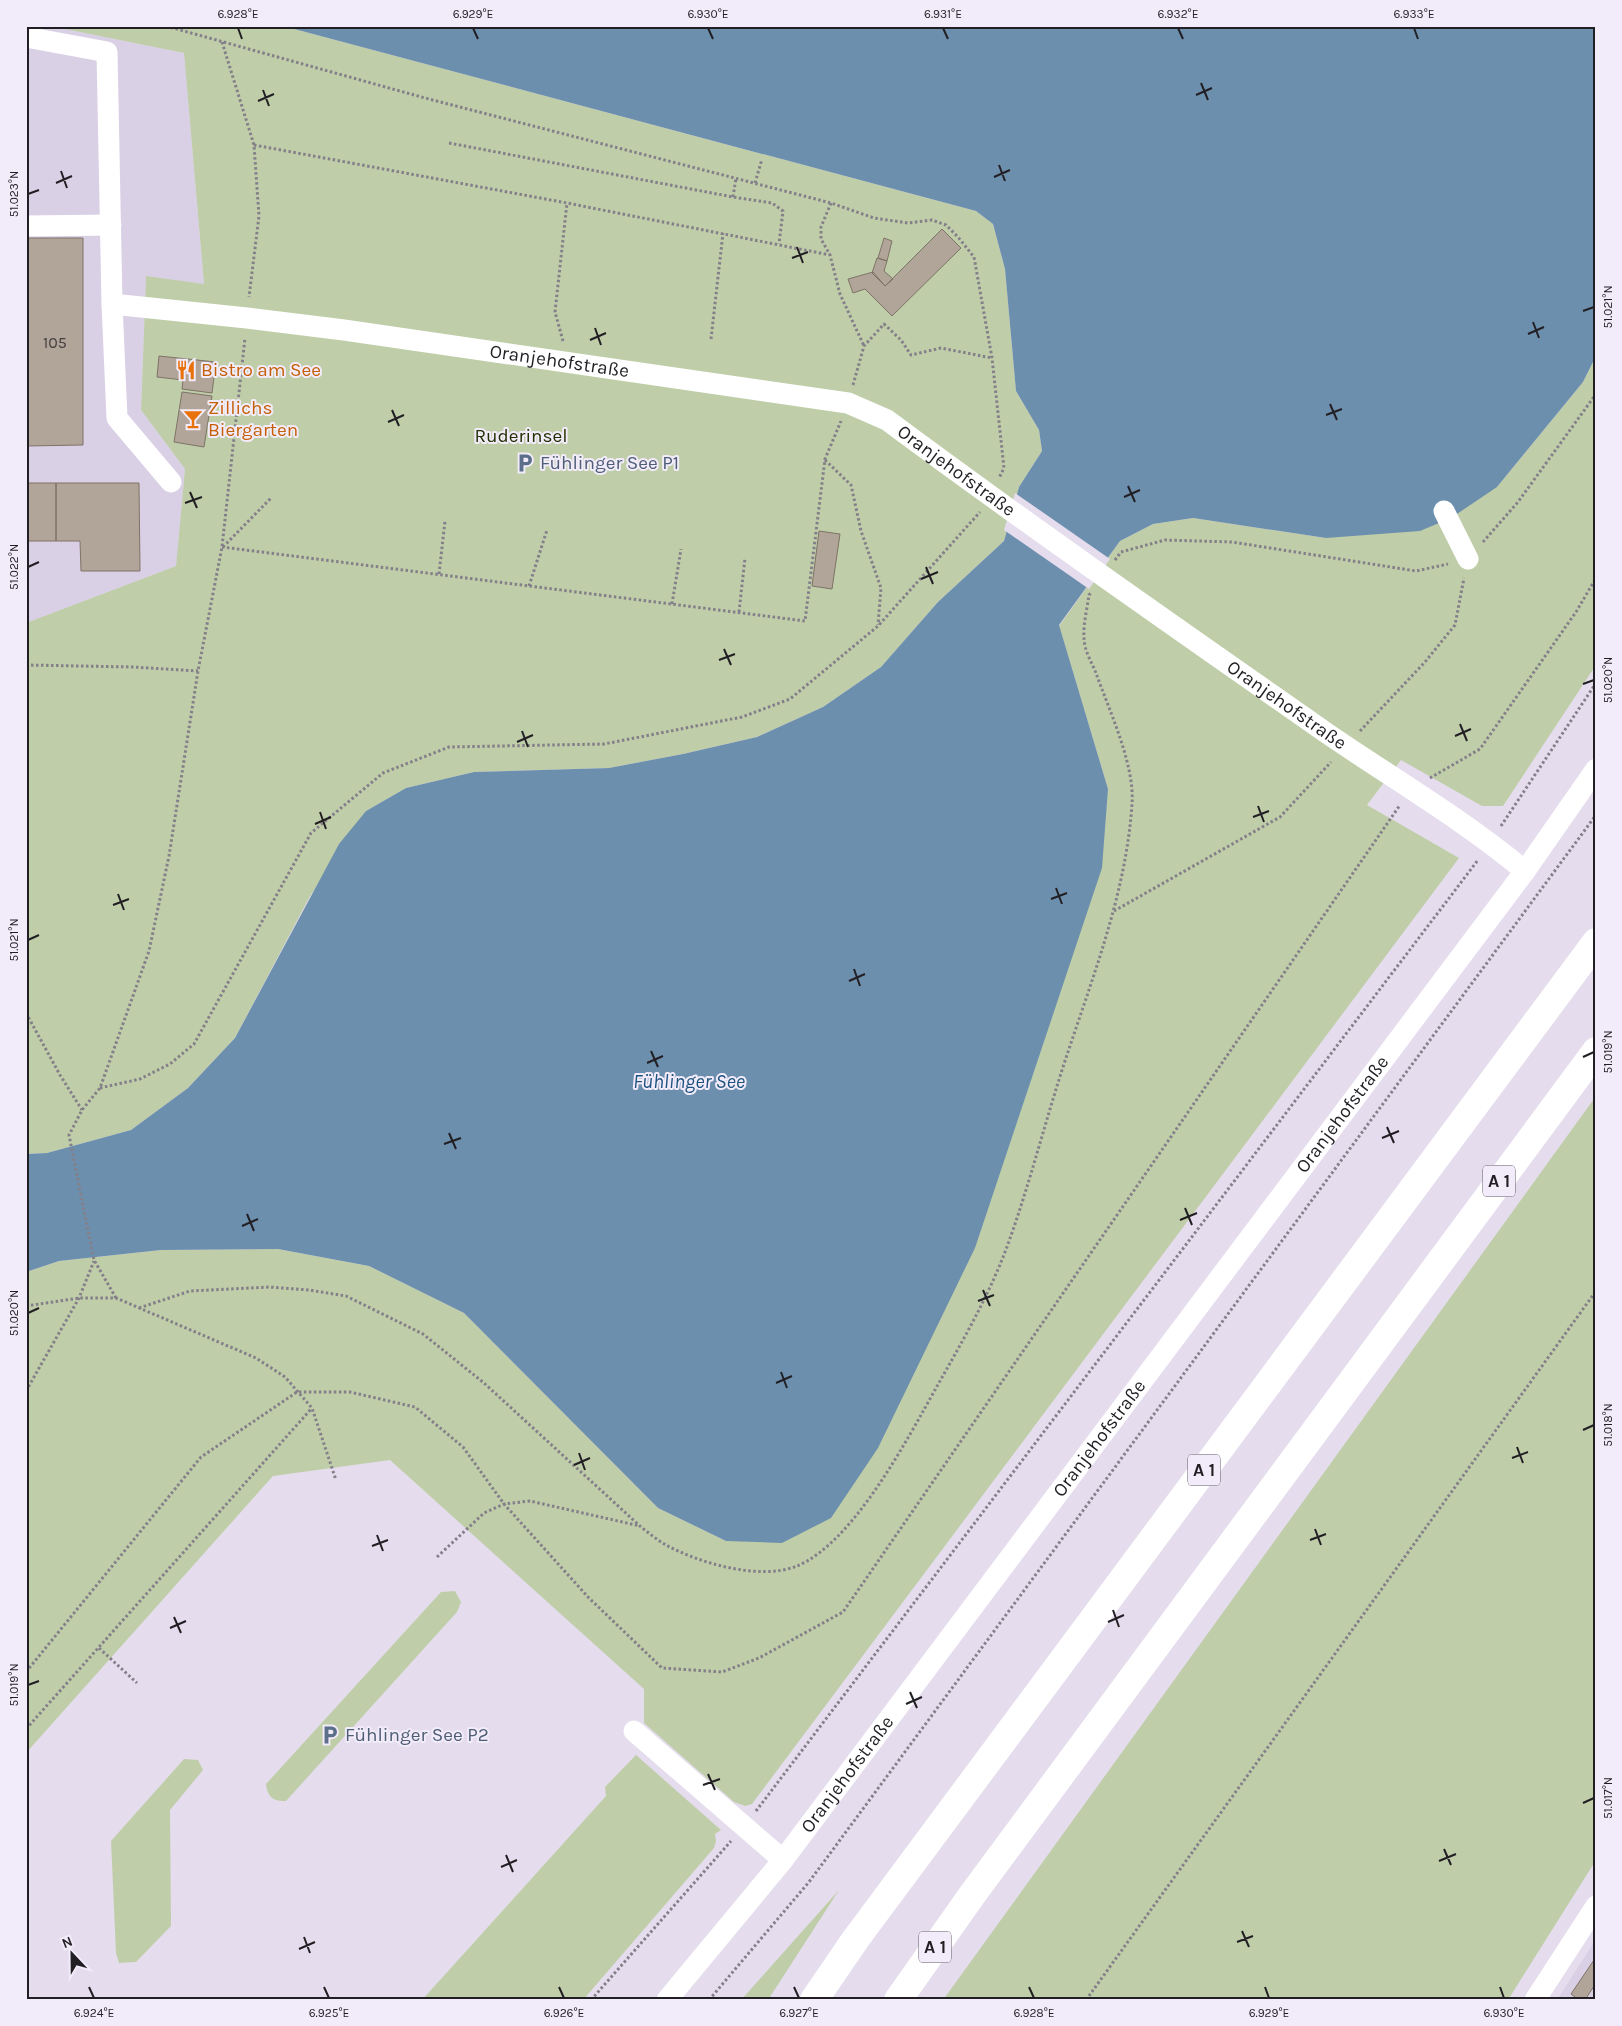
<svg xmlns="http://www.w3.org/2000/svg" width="1622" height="2026" font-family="Karla,sans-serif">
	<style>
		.built { fill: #dad0e6 }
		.green { fill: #bfcea9 }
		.water { fill: #6d8fae }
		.pier { fill: #e5dded }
		.building { fill: #b0a598; stroke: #7e7367 }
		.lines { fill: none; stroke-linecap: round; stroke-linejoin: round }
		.path { stroke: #847f89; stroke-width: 3; stroke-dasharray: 2.5 2.5; stroke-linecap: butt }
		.minor { stroke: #fff; stroke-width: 21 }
		.highway { stroke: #fff; stroke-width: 28 }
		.ticks { fill: none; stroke: #221f24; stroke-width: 2 }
		.labels { text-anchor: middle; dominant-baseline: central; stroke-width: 4; stroke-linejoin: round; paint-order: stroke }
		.number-label { font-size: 16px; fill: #464041 }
		.shield { fill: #f2ebfa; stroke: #605c64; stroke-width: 1 }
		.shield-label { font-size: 18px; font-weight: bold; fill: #221f24 }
		.street-label { font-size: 19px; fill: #221f24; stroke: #f2ebfa }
		.food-label { font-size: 19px; fill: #c56008; stroke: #f2ebfa; text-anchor: start }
		.park-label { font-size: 19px; fill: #213000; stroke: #f2ebfa }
		.service-label { font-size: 19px; fill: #4e5e75; stroke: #f2ebfa; text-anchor: start }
		.water-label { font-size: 20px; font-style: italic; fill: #1d537e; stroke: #f2ebfa }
		.neatline { fill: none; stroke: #221f24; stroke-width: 2 }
		.ticks-label { font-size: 12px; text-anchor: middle; fill: #221f24 }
	</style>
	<rect width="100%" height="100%" fill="#e5dded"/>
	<path class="built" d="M26,26H50L184,53L204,285L146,276L141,410L185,469L176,566L26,623Z
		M1596,1939V2000H1557Z"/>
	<path class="green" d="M50,26H283L976,211L993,224L1005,269L1016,391L1039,430L1042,451L1019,487L1004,541L938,602L881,667L823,707L757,737L683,754L609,768L474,772L406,788L366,811L309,898L235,1038L188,1088L131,1130L47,1153L26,1154V623L176,566L185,469L141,410L146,276L204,284L184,53Z
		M1596,356V665L1503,806H1482L1401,760L1367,805L1459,858L752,1804L745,1806L734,1802L644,1723V1689L390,1460L273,1476L26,1753V1272L59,1261L161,1250L278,1249L369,1266L464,1313L658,1508L726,1541L1108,789L1059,626L1120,541L1153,524L1193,518L1326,538L1497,487L1583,382Z
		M1596,1096V1860L1508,2000H943Z
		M455,1591L461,1602L457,1612L286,1801C273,1802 267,1796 266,1784L441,1592Z
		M636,1755L721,1830L715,1834L716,1841L714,1848L583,2000H422L606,1796L605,1787Z
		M184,1759L198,1760L203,1770L170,1810L171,1926L136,1962L119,1963L116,1953L111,1841Z
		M839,1890L768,2000H741Z"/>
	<path class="water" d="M283,26H1596V356L1583,382L1497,487L1451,518L1420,531L1326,538L1193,518L1153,524L1120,541L1059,625L1108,789L1102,868L975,1248L878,1448L831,1518L782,1543L726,1541L658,1508L464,1313L369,1266L278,1249L161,1250L59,1261L26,1272V1154L47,1153L131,1130L188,1088L235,1038L339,844L366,811L406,788L474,772L609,768L683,754L757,737L823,707L881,667L938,602L1004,541L1019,487L1042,451L1039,430L1016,391L1005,269L993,224L976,211Z"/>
	<path class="pier" d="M1015,493L1110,559L1089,589L1004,530Z"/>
	<path class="building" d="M942,229L961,248L892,316L865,289L853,293L848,279L873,272L885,286Z
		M26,238H83V445L26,446Z
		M884,238L892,241L887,261L878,258Z
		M877,258L887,261L884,271L893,279L885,286L872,273Z
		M159,356L216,362L212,393L182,389L183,380L157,377Z
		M182,392L212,396L204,447L174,442Z
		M26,483H56V541H26Z
		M56,483H139L140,571H81L80,541H56Z
		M819,531L840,534L832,589L812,586Z
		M1596,1957V1983L1585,2000H1579L1571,1994Z"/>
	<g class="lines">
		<path class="path" d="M166,26L425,98L831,203L874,218L908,223L932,220L946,225L958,237L974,257L992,358L1004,468L999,478
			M222,42L254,145L259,216L249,297
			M449,143L733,197L772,203L783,211L779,244
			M254,145L567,203L830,255
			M755,183L762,159
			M733,197L736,178
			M831,203L821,227V239L830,255L840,294L864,346
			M711,339L723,233
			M563,341L555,312L567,203
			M853,385L864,346L884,324L901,340L911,355L941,348L992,358
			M825,460L851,485L861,531L881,588L878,625
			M1483,542L1518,502L1596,394
			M222,547L805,621L825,459L841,421
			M223,547L272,497
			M1115,560L1121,552L1165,540L1232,542L1416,571L1448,564
			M439,574L445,521
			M529,586L547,530
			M672,604L681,549
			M739,612L745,558
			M26,665L133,667L198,671
			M1360,731L1425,662L1455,625L1464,578
			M1430,778L1480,749L1576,612L1596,578
			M1501,826L1596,683
			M1114,911L1280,817L1331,762
			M26,1013L60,1075L82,1110
			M100,1088L140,1079L170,1064L194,1044L311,833L383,773L449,747L604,744L742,717L790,699L878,626L980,512
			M116,1298L94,1260L69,1135L82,1110L100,1088L149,951L169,856L198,671L222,547L245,338
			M26,1306L79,1298H116L256,1358L285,1377L312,1408L336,1480
			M139,1308L190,1291L269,1287L309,1290L346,1296L423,1334L484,1383L641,1527C649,1533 657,1540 666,1545C699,1563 760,1581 797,1566C853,1543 907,1440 936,1388C962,1342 990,1294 1008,1244C1029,1186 1044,1126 1063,1067C1091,981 1126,895 1132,804C1135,765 1109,710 1096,673C1092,663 1084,650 1084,638C1083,625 1087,609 1089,595L1091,593
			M26,1391L79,1298L94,1261
			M437,1557L484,1513L504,1504L530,1501L640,1526
			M99,1648L137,1683
			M26,1672L201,1457L297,1392H350L415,1407L463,1447L504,1504L588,1597L662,1668L722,1672L759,1658L843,1612L1400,805
			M26,1729L312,1408
			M756,1811L1478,860
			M591,2000L731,1841
			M709,2000L809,1882L1596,815
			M1086,2000L1596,1291"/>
		<g class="minor">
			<path d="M26,37L107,52L112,304"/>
			<path d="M26,226L111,225"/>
			<path id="s1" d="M171,482L117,418L112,304L247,318L344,330L848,403L887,420C1031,527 1178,629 1325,732C1392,778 1463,819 1525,871"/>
			<path d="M1444,511L1468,559"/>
			<path d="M634,1731L783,1860"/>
			<path id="s2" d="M667,2000L783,1860L1525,871L1596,769"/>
			<path d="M1535,2000L1596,1906"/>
		</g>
		<path class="highway" d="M814,2000L855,1940L1596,942
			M898,2000L972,1895L1596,1051"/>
	</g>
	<path class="ticks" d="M238,28L242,39M473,28L478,39M708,28L713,39M943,28L948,39M1178,28L1183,39M1414,28L1418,39M1201,83L1208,100M263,90L269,106M1196,95L1212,88M258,101L274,94M999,165L1005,181M61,171L67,188M994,177L1010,170M56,183L72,176M28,194L39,190M797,247L803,263M792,258L808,252M1583,311L1594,307M1533,322L1539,338M595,328L601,345M1528,334L1544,327M590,340L606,333M1330,404L1337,420M392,410L399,426M1326,415L1342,409M388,422L404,415M1128,486L1135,502M190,492L197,508M1124,497L1140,490M185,503L202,497M28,567L39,562M926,567L933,584M921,579L938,572M724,649L731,665M719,660L735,654M1583,684L1594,680M1460,724L1467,741M522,731L528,747M1455,736L1471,729M517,742L533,735M1258,806L1264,822M320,812L326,829M1253,817L1269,811M315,824L331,817M1056,888L1062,904M118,894L124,910M1051,899L1067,893M113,905L129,899M28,940L39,935M854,969L860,986M849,981L865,974M651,1051L658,1067M1583,1057L1594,1052M647,1063L663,1056M1387,1127L1394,1143M449,1133L456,1149M1382,1138L1399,1131M444,1144L461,1138M1185,1208L1192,1225M247,1214L254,1231M1180,1220L1197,1213M242,1226L258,1219M983,1290L990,1306M978,1301L994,1295M28,1313L39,1308M781,1372L787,1388M776,1383L792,1376M1583,1430L1594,1425M1517,1447L1523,1463M579,1453L585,1470M1512,1458L1528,1452M574,1465L590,1458M1315,1529L1321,1545M377,1535L383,1551M1310,1540L1326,1534M372,1546L388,1540M1113,1610L1119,1627M174,1617L181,1633M1108,1622L1124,1615M170,1628L186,1621M28,1685L39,1681M910,1692L917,1708M906,1704L922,1697M708,1774L715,1790M703,1785L720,1779M1583,1803L1594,1798M1444,1849L1451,1865M506,1855L513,1872M1439,1861L1456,1854M501,1867L517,1860M1242,1931L1249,1947M304,1937L310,1953M1237,1942L1253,1936M299,1949L315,1942M89,1987L94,1998M324,1987L329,1998M559,1987L564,1998M794,1987L799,1998M1029,1987L1034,1998M1265,1987L1269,1998M1500,1987L1504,1998"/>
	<defs>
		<symbol id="restaurant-bare" viewBox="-9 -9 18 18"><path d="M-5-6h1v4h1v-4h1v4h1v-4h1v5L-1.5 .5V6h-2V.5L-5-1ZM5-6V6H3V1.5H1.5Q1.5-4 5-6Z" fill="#e8710a" stroke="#f2ebfa" stroke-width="2.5" paint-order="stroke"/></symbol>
		<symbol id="bar-bare" viewBox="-9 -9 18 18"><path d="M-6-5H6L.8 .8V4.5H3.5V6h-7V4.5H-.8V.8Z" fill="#e8710a" stroke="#f2ebfa" stroke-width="2.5" paint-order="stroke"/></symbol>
		<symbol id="parking-bare" viewBox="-9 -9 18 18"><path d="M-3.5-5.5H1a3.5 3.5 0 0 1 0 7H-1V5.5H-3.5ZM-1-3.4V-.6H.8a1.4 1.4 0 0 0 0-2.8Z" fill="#5c6f8a" stroke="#f2ebfa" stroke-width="2.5" paint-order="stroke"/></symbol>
	</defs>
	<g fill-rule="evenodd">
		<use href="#restaurant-bare" x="172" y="356" width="28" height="28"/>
		<use href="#bar-bare" x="179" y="405" width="28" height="28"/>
		<use href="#parking-bare" x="511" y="449" width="28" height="28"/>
		<use href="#parking-bare" x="316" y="1721" width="28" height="28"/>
	</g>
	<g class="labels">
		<g class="number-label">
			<text x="55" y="342">105</text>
		</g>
		<g class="shield">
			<rect x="1483" y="1165.5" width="32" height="31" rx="4"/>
			<rect x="1188" y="1454.5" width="32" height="31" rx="4"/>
			<rect x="919" y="1931.5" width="32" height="31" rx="4"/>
		</g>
		<g class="shield-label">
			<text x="1499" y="1181">A 1</text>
			<text x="1204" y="1470">A 1</text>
			<text x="935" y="1947">A 1</text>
		</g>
		<g class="street-label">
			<text stroke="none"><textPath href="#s1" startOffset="649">Oranjehofstraße</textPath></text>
			<text stroke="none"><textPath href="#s1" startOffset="1069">Oranjehofstraße</textPath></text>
			<text stroke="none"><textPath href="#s1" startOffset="1474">Oranjehofstraße</textPath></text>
			<text stroke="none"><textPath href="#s2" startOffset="1114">Oranjehofstraße</textPath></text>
			<text stroke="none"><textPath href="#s2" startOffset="709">Oranjehofstraße</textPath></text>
			<text stroke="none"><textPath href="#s2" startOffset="289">Oranjehofstraße</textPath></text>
		</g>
		<g class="food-label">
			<text x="201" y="370">Bistro am See</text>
			<text x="208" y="408">Zillichs<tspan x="208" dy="22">Biergarten</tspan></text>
		</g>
		<g class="park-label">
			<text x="521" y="436">Ruderinsel</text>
		</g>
		<g class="service-label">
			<text x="540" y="463">Fühlinger See P1</text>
			<text x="345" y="1735">Fühlinger See P2</text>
		</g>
		<g class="water-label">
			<text x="689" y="1081">Fühlinger See</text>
		</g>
	</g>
	<rect width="1622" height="2026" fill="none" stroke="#f2ebfa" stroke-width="55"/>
	<g transform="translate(72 1954) rotate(338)" stroke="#f2ebfa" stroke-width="4" paint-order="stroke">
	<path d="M0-4L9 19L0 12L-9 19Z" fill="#221f24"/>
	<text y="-8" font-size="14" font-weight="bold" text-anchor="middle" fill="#221f24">N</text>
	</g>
	<rect x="28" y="28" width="1566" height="1970" class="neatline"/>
	<g class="ticks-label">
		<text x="238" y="18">6.928°E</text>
		<text x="473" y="18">6.929°E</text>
		<text x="708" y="18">6.930°E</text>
		<text x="943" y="18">6.931°E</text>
		<text x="1178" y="18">6.932°E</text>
		<text x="1414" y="18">6.933°E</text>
		<text transform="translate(14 194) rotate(-90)" y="4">51.023°N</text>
		<text transform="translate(1608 307) rotate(-90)" y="4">51.021°N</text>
		<text transform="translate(14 567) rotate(-90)" y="4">51.022°N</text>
		<text transform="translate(1608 680) rotate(-90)" y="4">51.020°N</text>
		<text transform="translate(14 940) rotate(-90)" y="4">51.021°N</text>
		<text transform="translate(1608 1052) rotate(-90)" y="4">51.019°N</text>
		<text transform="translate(14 1313) rotate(-90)" y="4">51.020°N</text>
		<text transform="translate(1608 1425) rotate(-90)" y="4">51.018°N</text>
		<text transform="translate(14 1685) rotate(-90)" y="4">51.019°N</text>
		<text transform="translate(1608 1798) rotate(-90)" y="4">51.017°N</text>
		<text x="94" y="2017">6.924°E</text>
		<text x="329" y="2017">6.925°E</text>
		<text x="564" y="2017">6.926°E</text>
		<text x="799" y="2017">6.927°E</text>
		<text x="1034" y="2017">6.928°E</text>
		<text x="1269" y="2017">6.929°E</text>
		<text x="1504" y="2017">6.930°E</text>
	</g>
</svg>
